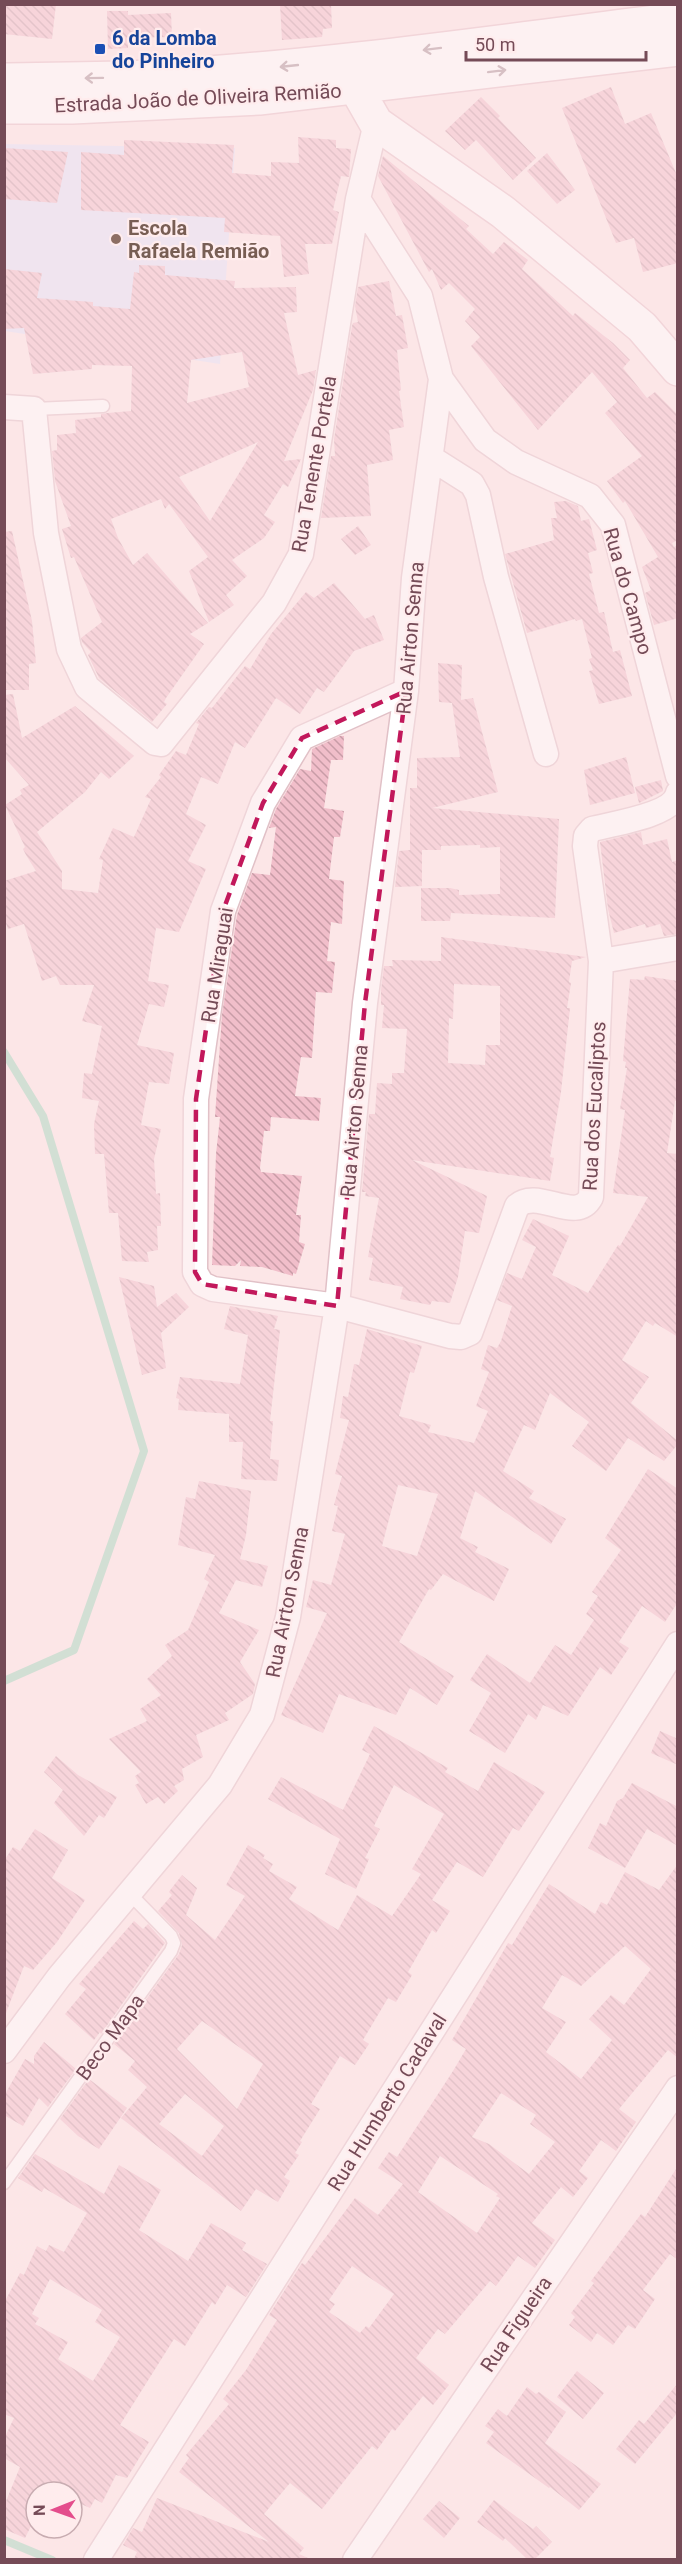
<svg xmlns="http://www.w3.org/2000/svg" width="682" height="2564" font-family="Roboto,sans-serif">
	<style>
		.education { fill: #e3e3f8 }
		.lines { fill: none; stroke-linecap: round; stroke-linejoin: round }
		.stream { stroke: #a1d7bd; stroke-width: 8 }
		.building { fill: url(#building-back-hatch); fill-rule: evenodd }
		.service-casing { stroke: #e1c1c7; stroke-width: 15 }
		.minor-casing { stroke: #e1c1c7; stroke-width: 27 }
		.secondary-casing { stroke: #e7c1c8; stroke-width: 36 }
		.service { stroke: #fff; stroke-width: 12 }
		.minor { stroke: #fff; stroke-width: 24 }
		.secondary { stroke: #fff; stroke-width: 33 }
		.oneway { stroke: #ac939a }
		.marked { fill: none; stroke: #c2185b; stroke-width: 4.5; stroke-dasharray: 12 8; stroke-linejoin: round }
		.transit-dot { fill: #1a4fb4; stroke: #ffeced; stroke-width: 2 }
		.education-dot { fill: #8d6e63; stroke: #ffeced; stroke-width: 2 }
		.labels { text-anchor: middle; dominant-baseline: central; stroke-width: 4.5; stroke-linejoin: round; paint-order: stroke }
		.transit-label { font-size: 20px; font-weight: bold; fill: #164399; stroke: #ffeced; text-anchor: start }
		.street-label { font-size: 20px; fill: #754b57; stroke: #ffeced }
		.education-label { font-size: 20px; font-weight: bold; fill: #785e54; stroke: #ffeced; text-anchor: start }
	</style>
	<defs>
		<pattern id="building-back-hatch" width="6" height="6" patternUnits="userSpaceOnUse" patternTransform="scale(1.5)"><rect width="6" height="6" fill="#f1beca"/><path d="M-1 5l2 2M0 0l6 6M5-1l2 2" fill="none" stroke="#c89ca7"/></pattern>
	</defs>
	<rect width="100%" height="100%" fill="#fce6e7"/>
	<path class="education" d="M4,144L235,148L220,364L5,331Z"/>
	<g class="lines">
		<path class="stream" d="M4,1052L43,1116L144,1451L74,1650L4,1681
			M4,2540L52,2560"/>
	</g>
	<path class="building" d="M4,4H56L52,39L4,34Z
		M280,4H331L332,28L323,29L322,37L282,40Z
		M107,11H128V15L171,13L172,37L128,38V48L108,49Z
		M611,87L625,124L651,113L678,178V263L643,272L634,238L616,243L562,108Z
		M481,97L500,116L498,118L536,158L513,180L476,140L465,150L445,131Z
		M298,137L336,140V148L351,149L349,177L341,176L333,210L339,212L332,244H305L309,274L284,277L280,236L224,232L225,218L81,210V152L124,155V140L234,145L232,173L271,176V162L299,163Z
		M4,148L68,152L57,203L4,199Z
		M547,153L575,190L557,204L527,171Z
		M383,156L469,226L466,229L493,254L504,242L528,260L522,269L573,316L575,313L613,343L630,360L623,368L647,398L655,392L678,415V540L672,543L674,547L678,545V618L654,625L645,593L651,590L642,567L658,557L625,501L623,503L607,481L642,456L605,413L617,402L592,372L538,430L471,346L480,337L465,321L475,309L449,283L441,290L432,269L429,272L378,176Z
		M139,265L165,266V275L235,281L234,288L296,287L297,312L284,313L298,375L316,370L313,390L284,461L301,459L288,487L283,484L264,515L275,522L264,538L232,560L247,576L226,595L234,605L209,622L189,571L208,557L169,504L165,509L161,499L111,519L118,538L133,565L147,553L208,623L190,634L204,644L166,698L164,702L167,704L152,722L99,678L88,655L91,652L82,642L81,638L102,622L74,557L71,558L62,529L71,526L55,481L52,451L57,450V435L76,433L75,420L101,417V414L108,413L131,411L132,366L92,365V369L33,374L24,328L4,329V269L42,273L37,298L93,302V306L130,309L134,272L139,273ZM242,352L249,387L187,403L191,360ZM258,442L210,521L179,477Z
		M389,281L396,316L402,315L408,348L397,350L401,390L399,391L404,427L389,430L393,460L367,465L371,516L321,518L331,456H335L334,439L352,326L353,323L358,322L355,306L358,287Z
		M566,501L578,506L581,521L589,519L597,550L588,553L593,573L589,574L599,613L604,612L613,652L620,650L632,696L599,704L589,671L593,670L589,659L592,658L582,619L576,621L575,619L527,633L505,554L554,540L551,518H557L554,502Z
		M358,526L371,545L355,555L341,539Z
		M12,531L32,621L36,663L29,664V690H4V532Z
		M334,583L365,619L374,615L384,640L354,651L324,692L317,688L300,714L276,698L245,748L235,742L218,784L201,777L186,814L206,825L188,861L206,869L179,932L156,928L148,981L169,985L164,1007L149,1004L137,1045L174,1053L169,1084L149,1082L141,1125L161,1129L154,1159L156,1194L160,1193L161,1226H157L158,1250L147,1252L149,1262L122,1261L118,1213H109L104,1154H95L94,1124L99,1101L82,1098L84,1073L92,1074L102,1026L82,1021L94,985H60L56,976L42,981L24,924L8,929L4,918V881L36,871L26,855L23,849L25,847L5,805L22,794L20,790L29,785L4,757V695L13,694L22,738L75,706L134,756L109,779L101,772L85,792L37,832L62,871V889L98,893L103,860L99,859L113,828L134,837L151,799L145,797L161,777L159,775L176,751L186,755L199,724L196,723L209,707L212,708L245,666L250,669L271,634L306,592L314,598Z
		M438,663L462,665L461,700L473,698L498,792L432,808L559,819L555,918L451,913L450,921H421V888H450L459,890V895L500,894V847L480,848V845L441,846V850H422V886L395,887L399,851L410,850V788H417V758L460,757L452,703L439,702Z
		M340,736H344L343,760H331L324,808L344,811L340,837H334L329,879L344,881L342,924L331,922L327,961L335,962L332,993L316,992L312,1058L301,1057L295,1096L321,1098L319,1121L271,1117L270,1131H264L260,1168L261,1172L302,1176L296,1215H301L299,1242L305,1244L296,1274L293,1273V1276L262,1267L240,1266L241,1260L235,1266L212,1265L216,1154L220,1117H215L222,1015L237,915L252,873L270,875L276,827L269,828L276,809L300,769L311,771L312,749Z
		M626,757L635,793L590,805L584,770Z
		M661,780L663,791L639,803L635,787Z
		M641,832L643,845L667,839L672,862L678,860V934L664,936L660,924L646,928L645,924L614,933L608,909L600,842Z
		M441,937L586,957L572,961L569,982L571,983L567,1008H570L561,1092L550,1157L554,1158L550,1181L412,1160L487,1196L479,1233L465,1231L458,1277L450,1303L432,1301L430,1305L400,1299L403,1287L369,1280L373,1258L368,1257L379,1198L365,1196L366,1192H362L369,1114H375L377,1083L392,1084V1073H404L407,1029L382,1028L384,1005H381V990L384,966H393L392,960L441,961ZM454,984L500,986V1045H486L485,1065L448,1063L449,1018L453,1019Z
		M645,976L678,981V1101H675L667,1153L678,1154V1337L655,1323L653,1326L646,1321L622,1360L649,1377L631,1403L678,1441V1444L664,1461L628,1438L606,1471L572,1446L589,1422L550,1393L535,1430L524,1425L503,1471L534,1491L529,1498L566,1519L551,1544L475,1491L460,1538L478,1547L475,1552L509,1569L494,1601L443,1574L431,1590L429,1589L399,1642L454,1676L437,1705L410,1688L396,1715L339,1694L323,1733L281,1715L327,1613L306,1607L313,1580L331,1585L345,1534L332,1531L338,1506L334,1505L342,1476L335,1474L349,1420L340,1418L343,1396L348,1397L354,1364L359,1365L367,1329L422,1346L414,1373L410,1372L399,1416L431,1425L428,1432L474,1443L488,1411L476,1406L489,1372L481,1369L488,1345L497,1348L501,1341L512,1306L497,1300L507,1273L522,1279L536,1247L522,1240L533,1219L569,1236L552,1275L588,1293L618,1245L620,1246L648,1197L613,1193L625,1110L620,1109L627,1068H625L626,1062L623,1061L630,979L644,980ZM398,1485L438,1494L417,1556L382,1546Z
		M119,1277L154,1286L157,1307L176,1293L189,1307L161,1333L166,1368L142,1375Z
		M230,1306L278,1316L274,1329L280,1330L270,1421H273L270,1459L279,1460L277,1481L241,1479L243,1442H229V1414L178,1410L179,1399L176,1398L180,1377L240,1384L248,1335L224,1329Z
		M648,1469L678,1489V1602L665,1622L642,1606L619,1642L629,1648L611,1675L600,1667L568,1716L543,1705L536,1720L528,1714L505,1753L469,1731L491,1693L470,1680L487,1654L530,1683L555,1645L571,1655L594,1620L586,1614L598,1596L592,1592L621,1550L605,1538Z
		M199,1481L251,1491L246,1535L240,1559L268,1566L262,1587L236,1580L219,1613L259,1630L240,1662L255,1684L253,1694L225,1713L229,1720L196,1735L203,1757L182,1769L184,1780L174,1786L178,1791L164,1804L158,1797L146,1804L135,1785L139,1783L135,1776L141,1772L109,1739L147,1721L140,1709L161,1695L147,1679L172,1656L165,1645L188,1630L209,1582L204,1579L215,1555L178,1545L186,1497L195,1499Z
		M374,1726L448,1768L445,1772L478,1791L494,1762L545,1792L519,1831L513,1828L483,1877L457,1862L432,1900L450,1911L436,1933L432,1930L408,1972L412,1975L396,2002L388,1998L363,2040L369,2044L355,2065L340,2056L311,2104L320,2109L300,2141L302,2142L295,2153L299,2155L284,2177L290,2181L278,2202L256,2189L241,2211L121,2118L147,2087L128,2070L135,2061L114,2044L179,1954L182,1945L179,1933L158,1911L172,1895L169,1892L171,1889L182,1875L197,1888L186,1915L215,1940L245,1896L226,1885L248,1845L265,1855L263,1858L273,1864L269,1871L297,1887L289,1899L338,1930L357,1895L392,1916L421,1874L412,1869L444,1814L394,1785L374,1826L380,1829L365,1858L369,1859L356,1889L325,1874L340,1839L268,1799L281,1777L343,1810L370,1754L362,1750ZM202,2021L263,2064L237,2109L177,2049ZM185,2094L224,2126L202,2156L159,2124Z
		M660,1731L678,1739V1765L651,1753Z
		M56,1756L78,1775L117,1797L104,1818L99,1815L84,1836L54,1803L63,1790L44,1772Z
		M632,1783L678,1807V1846L647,1829L625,1868L588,1848L600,1823L606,1826L617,1801L623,1798Z
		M35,1829L68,1850L52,1878L85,1900L57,1942L33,1970L24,1966L6,2013L4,1861L13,1847L20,1851Z
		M678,1864V2058L668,2050L619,2109L636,2122L616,2151L601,2140L579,2171L588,2178L573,2197L561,2187L532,2223L555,2240L535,2268L518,2256L496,2286L490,2281L445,2334L438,2329L416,2358L449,2385L433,2405L423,2396L395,2431L392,2429L377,2450L372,2446L322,2509L290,2483L264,2514L304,2548L299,2554L310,2559H134L137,2552L123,2545L133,2528L142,2532L157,2498L269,2542L179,2472L189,2458L186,2455L229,2404L223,2399L246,2370L277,2320L269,2315L302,2263L305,2265L355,2198L378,2215L403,2184L378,2168L389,2152L397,2157L453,2071L466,2049L452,2040L508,1943L512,1945L549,1884L595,1914L601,1902L607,1905L625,1872L659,1890ZM625,1946L651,1969L624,2005L611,1995L589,2019L612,2040L581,2079L546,2052L566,2022L542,2008L562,1975L581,1986ZM501,2093L536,2115L530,2124L555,2142L529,2174L489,2144L472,2137ZM440,2156L498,2194L496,2196L500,2198L477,2233L418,2192ZM352,2266L394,2294L369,2328L366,2326L360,2333L329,2312L335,2304L329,2300Z
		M134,1921L143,1929L148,1924L165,1943L101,2034L100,2032L94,2040L65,2014L86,1989L79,1984Z
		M44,2042L76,2069L48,2107L39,2098L23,2126L4,2115V2096L25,2059L34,2064V2056Z
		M89,2079L127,2108L99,2149L78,2136L60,2119Z
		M35,2154L104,2194L119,2165L161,2190L139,2230L188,2261L211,2223L246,2243L242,2250L267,2264L246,2297L227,2285L215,2305L212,2302L185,2346L174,2339L120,2425L149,2442L127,2478L116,2475L102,2503L95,2499L90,2508L81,2504L72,2520V2492H36V2521L34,2520L25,2538L4,2529V2506L20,2467L4,2458V2439L14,2418L4,2414V2303L20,2273L24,2275L37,2246L46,2251L49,2245L64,2252L87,2213L44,2188L42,2192L18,2178ZM50,2279L102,2310L95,2322L120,2337L93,2381L58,2359L68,2342L35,2324L39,2318L32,2314Z
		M678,2166V2260L670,2254L643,2290L655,2299L635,2329L628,2325L613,2345L597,2333L591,2342L569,2325L575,2317L571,2313L594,2283L591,2281L641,2214L645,2217Z
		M577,2371L604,2393L583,2419L557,2397Z
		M678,2383V2412L635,2464L616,2449L639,2420L644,2424Z
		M527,2387L536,2394L539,2392L566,2412L545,2443L601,2484L579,2510L550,2487L549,2488L486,2443L494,2432L485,2426L498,2409L507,2416Z
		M494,2500L533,2529L536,2526L552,2542L535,2559H527L505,2538L503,2541L477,2522Z
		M439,2501L460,2518L444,2538L423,2519Z
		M48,2528H67L62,2537Z"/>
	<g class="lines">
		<defs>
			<path id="service" d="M34,409L103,406
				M4,2183L171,1951L174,1943L171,1936L130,1894"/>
			<path id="minor" d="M441,379L485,440L516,462L590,496L613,525L678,776
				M4,407L34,409L46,533L69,649L87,687L155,743L161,744L274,603L301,554L358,199
				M431,458L472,484L478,495L496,577L546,754
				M406,691L302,738L263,803L223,911L196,1099L195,1272L202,1284L213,1289L337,1306L450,1336L461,1337L470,1333L517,1206C538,1187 576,1225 591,1197L601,961L585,846L586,836L592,829C612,824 674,815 678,793
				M601,961L678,948
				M4,2051L59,1977L220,1785L262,1715L288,1617L337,1306L365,1003L406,691L414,578L441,379L420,296L358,199L376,123
				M96,2560L678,1644
				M355,2560L678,2088"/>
			<path id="secondary" d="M350,70L356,88L376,123L503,212L642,327L678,369
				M4,80C53,79 101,79 150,77C326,67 502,41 678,19
				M4,107H72L259,98L678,49"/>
		</defs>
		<use href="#service" class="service-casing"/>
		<use href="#minor" class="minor-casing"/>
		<use href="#secondary" class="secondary-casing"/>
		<use href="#service" class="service"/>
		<use href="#minor" class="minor"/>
		<use href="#secondary" class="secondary"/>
	</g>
	<defs><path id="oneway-shaft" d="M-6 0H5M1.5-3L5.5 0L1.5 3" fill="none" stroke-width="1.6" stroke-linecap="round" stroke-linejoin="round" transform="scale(1.5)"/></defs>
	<g class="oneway">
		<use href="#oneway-shaft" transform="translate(432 49) rotate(173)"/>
		<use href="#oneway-shaft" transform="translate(289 66) rotate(174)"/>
		<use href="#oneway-shaft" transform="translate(497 71) rotate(-7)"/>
		<use href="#oneway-shaft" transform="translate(94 78) rotate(179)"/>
	</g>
	<path d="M0 0H682V2564H0ZM406,691L365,1003L337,1306L202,1284L195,1272L196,1099L223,911L263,803L302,738Z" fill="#fce6e7" fill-opacity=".55" fill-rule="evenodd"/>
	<path class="marked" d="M406,691L365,1003L337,1306L202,1284L195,1272L196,1099L223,911L263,803L302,738Z"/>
	<rect class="transit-dot" x="94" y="43" width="12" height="12" rx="3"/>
	<circle class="education-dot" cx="116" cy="239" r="6"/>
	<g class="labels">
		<g class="transit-label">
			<text x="112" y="38">6 da Lomba<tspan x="112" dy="23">do Pinheiro</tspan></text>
		</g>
		<g class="street-label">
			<text transform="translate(198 98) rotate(-3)">Estrada João de Oliveira Remião</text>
			<text transform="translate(314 464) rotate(-80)">Rua Tenente Portela</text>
			<text transform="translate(628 591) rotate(74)">Rua do Campo</text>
			<text transform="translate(410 638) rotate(-85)">Rua Airton Senna</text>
			<text transform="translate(217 965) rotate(-81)">Rua Miraguai</text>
			<text transform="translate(594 1106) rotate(-87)">Rua dos Eucaliptos</text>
			<text transform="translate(354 1121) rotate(-85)">Rua Airton Senna</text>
			<text transform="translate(287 1602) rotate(-79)">Rua Airton Senna</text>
			<text transform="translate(110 2037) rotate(-54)">Beco Mapa</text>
			<text transform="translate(387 2102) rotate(-58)">Rua Humberto Cadaval</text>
			<text transform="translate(516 2324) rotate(-56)">Rua Figueira</text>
		</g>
		<g class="education-label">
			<text x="128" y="228">Escola<tspan x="128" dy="23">Rafaela Remião</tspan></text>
		</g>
	</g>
	<rect width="682" height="2564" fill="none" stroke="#754b57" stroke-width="12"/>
	<g transform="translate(54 2510) rotate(269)"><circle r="28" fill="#ffeced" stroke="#c8acb1" stroke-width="1.5"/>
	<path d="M0-4.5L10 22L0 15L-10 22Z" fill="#e44d8c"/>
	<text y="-9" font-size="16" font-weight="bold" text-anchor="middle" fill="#754b57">N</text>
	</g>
	<path d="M466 51v9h180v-9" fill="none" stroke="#754b57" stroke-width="3"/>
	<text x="475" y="51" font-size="18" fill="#754b57" stroke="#ffeced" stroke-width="4.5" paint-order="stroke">50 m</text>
</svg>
